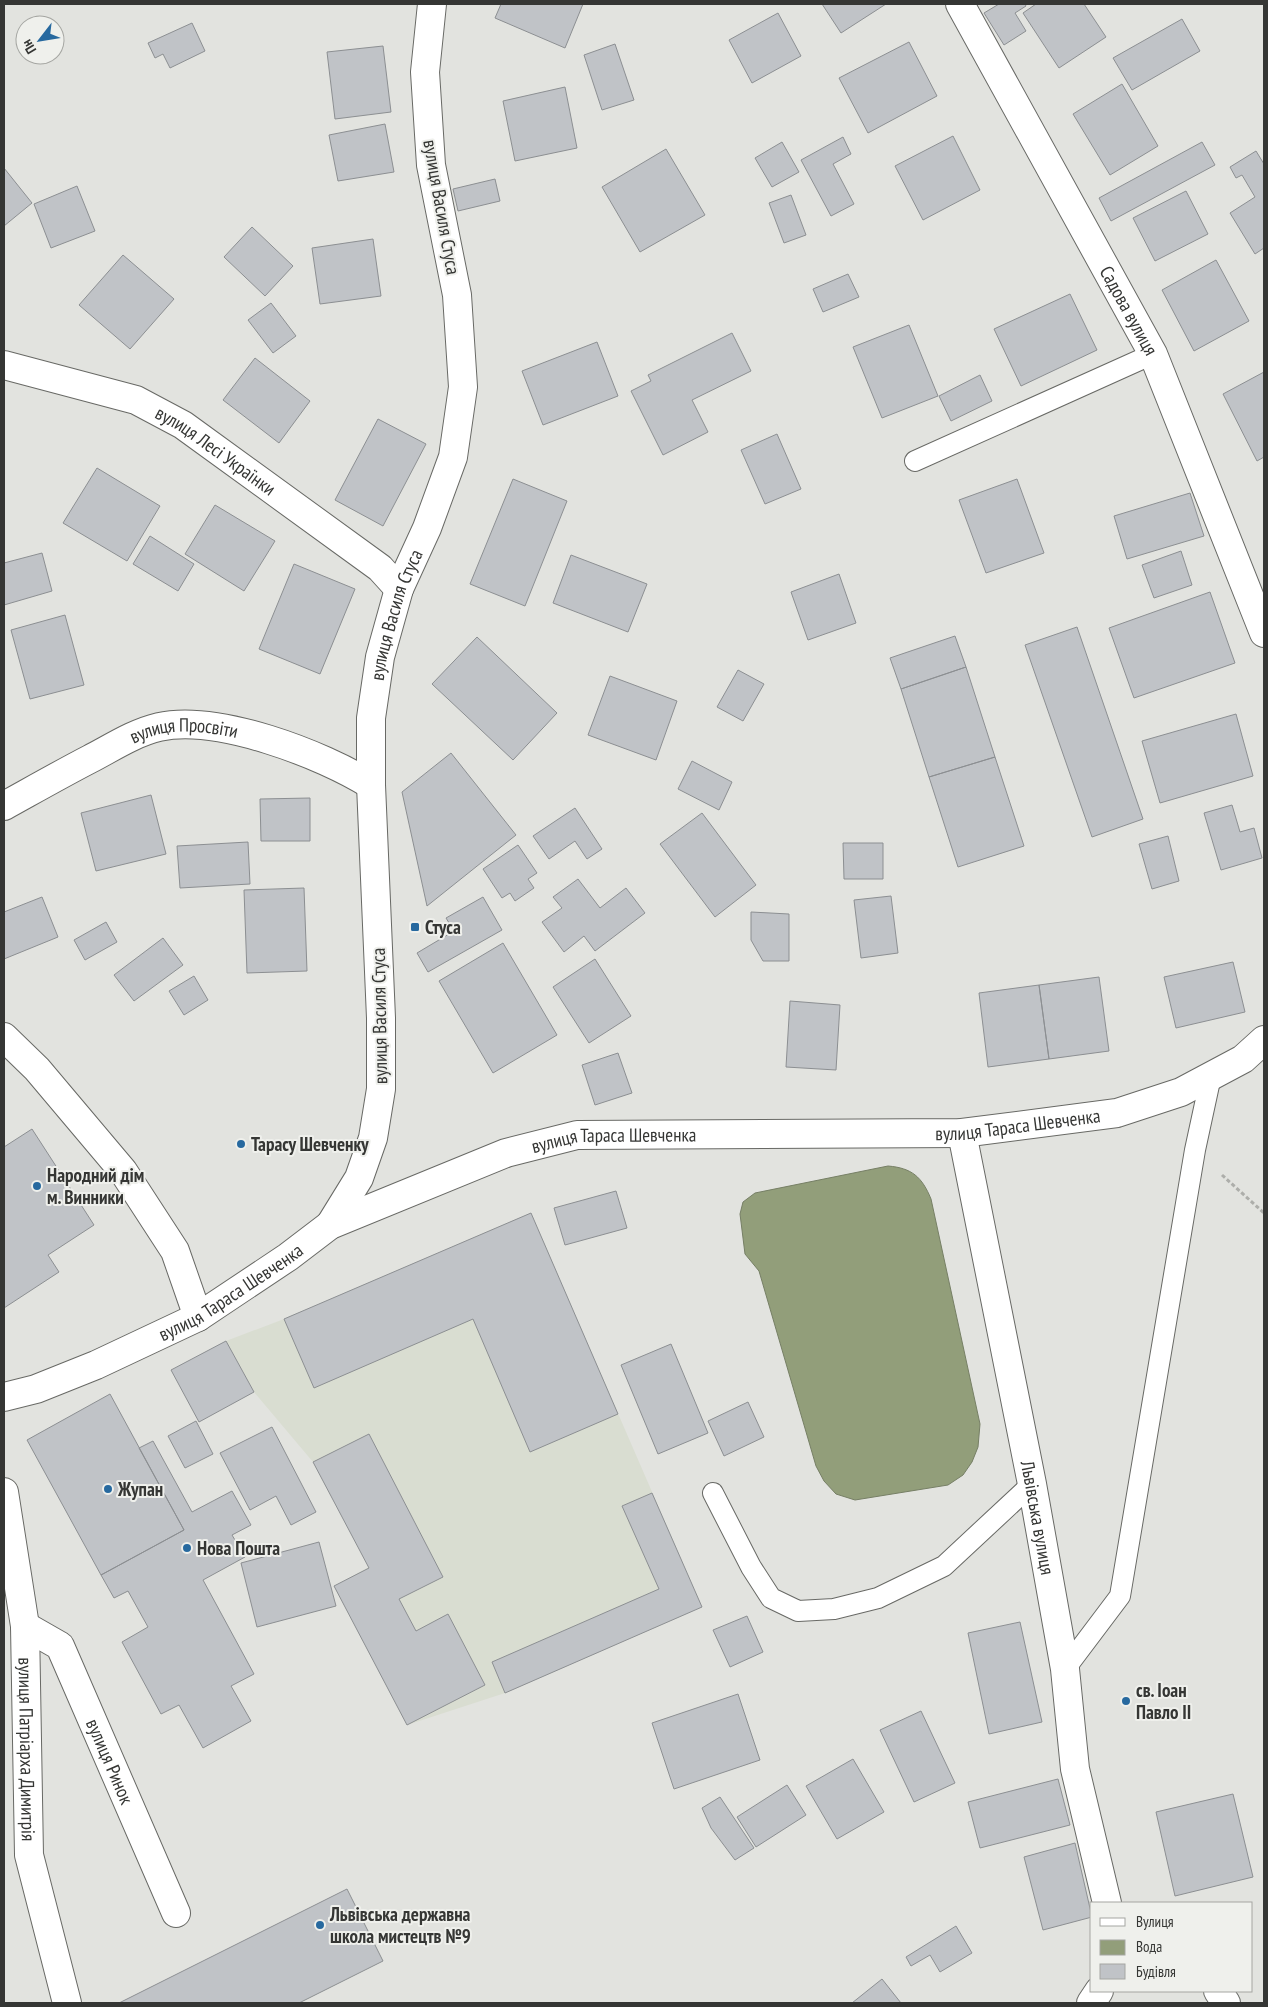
<svg xmlns="http://www.w3.org/2000/svg" width="1268" height="2007" font-family="'PT Sans Narrow',sans-serif">
	<style>
		.built { fill: #d9ddd1 }
		.water { fill: #929e7a; stroke: #767f65 }
		.building { fill: #c0c3c7; stroke: #8c8f92 }
		.lines { fill: none; stroke-linecap: round; stroke-linejoin: round }
		.lane-casing { stroke: #686965; stroke-width: 22 }
		.street-casing { stroke: #686965; stroke-width: 30 }
		.path { stroke: #adaeaa; stroke-width: 3; stroke-dasharray: 4 2.5; stroke-linecap: butt }
		.lane { stroke: #fff; stroke-width: 20 }
		.street { stroke: #fff; stroke-width: 28 }
		.poi-dot { fill: #27699f; stroke: #eff0ec; stroke-width: 2 }
		.labels { text-anchor: middle; dominant-baseline: central; stroke-width: 4; stroke-linejoin: round; paint-order: stroke }
		.street-label { font-size: 19px; fill: #353634; stroke: #eff0ec }
		.poi-label { font-size: 19px; font-weight: bold; fill: #353634; stroke: #eff0ec; text-anchor: start }
	</style>
	<rect width="100%" height="100%" fill="#e2e3df"/>
	<path class="built" d="M531,1213L702,1607L505,1693L407,1725L334,1586L369,1567L313,1462L254,1392L226,1341L284,1319Z"/>
	<path class="water" d="M888,1166C912,1168 922,1177 931,1199L980,1424L978,1447L972,1462L963,1475L948,1485L855,1500L836,1494L824,1481L816,1466L759,1271L745,1254L740,1214L743,1202L755,1193Z"/>
	<path class="building" d="M501,4H583L565,48L495,18Z
		M822,4H886L841,33Z
		M999,4H1025L1026,6L1015,13L1026,31L1004,45L984,13Z
		M1036,4H1084L1106,37L1059,68L1023,13Z
		M778,13L801,56L752,83L729,40Z
		M1182,19L1200,51L1132,90L1113,58Z
		M192,23L205,51L170,68L163,54L155,58L148,43Z
		M909,42L937,96L868,133L839,78Z
		M615,44L634,100L602,110L584,55Z
		M383,46L391,112L335,119L327,52Z
		M1122,84L1158,146L1110,175L1073,114Z
		M565,87L577,148L515,161L503,101Z
		M385,124L394,172L338,181L329,135Z
		M953,136L980,190L923,220L895,166Z
		M843,137L851,154L833,164L854,204L831,216L801,160Z
		M782,142L799,172L772,187L755,158Z
		M1202,142L1215,165L1111,221L1099,198Z
		M666,149L705,215L640,252L602,187Z
		M1256,151L1264,164V248L1255,254L1230,213L1255,197L1242,175L1236,178L1230,167Z
		M4,168L32,203L4,226Z
		M495,179L500,201L458,211L453,189Z
		M77,186L95,231L51,248L34,204Z
		M1186,191L1208,234L1155,261L1133,218Z
		M791,195L806,235L784,243L769,203Z
		M252,227L293,266L265,296L224,257Z
		M373,239L381,296L320,304L312,248Z
		M123,255L174,299L130,349L79,305Z
		M1216,260L1249,321L1194,351L1162,290Z
		M848,274L859,297L823,312L813,289Z
		M1070,294L1097,350L1021,386L994,329Z
		M271,303L296,336L273,353L248,320Z
		M909,325L938,396L882,418L853,347Z
		M732,333L751,371L692,400L708,432L663,455L631,391L651,381L648,375Z
		M597,342L618,396L543,425L522,371Z
		M255,358L310,401L279,443L223,400Z
		M1264,372V457L1257,461L1223,394Z
		M980,375L992,401L951,421L939,396Z
		M378,419L426,444L383,526L335,500Z
		M777,434L801,489L765,504L741,450Z
		M97,468L160,506L127,561L63,523Z
		M513,479L567,501L525,606L470,584Z
		M1017,479L1044,553L986,573L959,500Z
		M1190,493L1204,536L1127,559L1114,516Z
		M215,505L275,541L244,591L185,554Z
		M150,536L194,564L178,591L133,564Z
		M1181,551L1192,585L1154,598L1142,565Z
		M42,553L52,591L4,605V563Z
		M571,555L647,584L628,632L553,603Z
		M294,564L355,589L320,674L259,649Z
		M839,574L856,623L808,640L791,592Z
		M1210,592L1235,663L1134,698L1109,628Z
		M65,615L84,685L30,699L11,630Z
		M1077,627L1143,819L1092,837L1025,645Z
		M955,636L966,667L901,689L890,658Z
		M477,637L557,713L513,760L432,684Z
		M966,667L995,757L929,777L901,689Z
		M738,670L764,684L743,721L717,707Z
		M610,676L677,701L656,760L588,735Z
		M1236,714L1253,776L1160,803L1142,741Z
		M451,753L516,835L427,906L402,792Z
		M995,757L1024,846L958,867L929,777Z
		M692,761L732,782L719,810L678,789Z
		M151,795L166,854L96,871L81,813Z
		M310,798V841H261L260,799Z
		M1232,805L1240,832L1254,828L1262,858L1221,870L1204,813Z
		M575,808L602,849L587,859L575,841L549,859L533,836Z
		M702,813L756,885L715,917L660,844Z
		M1168,836L1179,881L1152,889L1139,844Z
		M248,842L250,884L180,888L177,846Z
		M843,843H883V879H844Z
		M518,845L537,873L528,879L534,888L515,901L510,893L502,898L483,869Z
		M578,879L600,908L626,888L645,913L595,951L584,936L564,952L542,922L562,908L553,897Z
		M304,888L307,971L247,973L244,890Z
		M891,896L898,953L861,958L854,900Z
		M42,897L58,937L4,959V912Z
		M483,897L502,930L428,972L417,953L454,931L446,918Z
		M751,912L789,914V961H763L751,940Z
		M106,922L117,942L85,960L74,940Z
		M163,938L183,965L134,1001L114,975Z
		M503,943L557,1035L493,1073L439,981Z
		M595,959L631,1016L589,1043L553,987Z
		M1233,962L1245,1012L1176,1028L1164,977Z
		M194,976L208,1000L184,1015L169,991Z
		M1099,977L1109,1051L1049,1059L1039,985Z
		M1039,985L1049,1059L988,1067L979,993Z
		M790,1001L840,1005L836,1070L786,1067Z
		M618,1053L632,1093L595,1105L582,1065Z
		M32,1129L94,1225L48,1255L59,1272L4,1308V1147Z
		M616,1191L627,1228L565,1245L554,1208Z
		M531,1213L618,1414L530,1452L473,1319L314,1388L284,1319Z
		M226,1341L254,1392L199,1422L171,1370Z
		M671,1344L708,1433L658,1454L621,1365Z
		M110,1394L184,1530L101,1575L27,1440Z
		M748,1402L764,1437L724,1456L708,1421Z
		M196,1421L213,1454L185,1468L168,1436Z
		M272,1427L316,1512L291,1525L276,1496L250,1510L220,1453Z
		M369,1434L443,1577L399,1599L416,1631L448,1614L485,1685L407,1725L334,1586L369,1568L313,1462Z
		M153,1441L192,1512L232,1491L251,1525L232,1535L245,1557L203,1580L254,1674L231,1686L251,1721L203,1748L179,1705L161,1714L122,1642L148,1627L128,1591L114,1598L101,1575L184,1530L139,1448Z
		M652,1493L702,1607L505,1693L492,1662L659,1589L622,1506Z
		M319,1542L336,1606L257,1627L241,1563Z
		M747,1616L763,1652L730,1667L713,1630Z
		M1020,1622L1042,1722L989,1734L968,1633Z
		M738,1694L760,1760L674,1789L652,1723Z
		M921,1711L955,1783L914,1802L880,1730Z
		M853,1759L884,1812L837,1839L806,1786Z
		M1058,1779L1070,1825L980,1848L968,1802Z
		M787,1785L806,1815L756,1847L737,1817Z
		M1233,1794L1253,1877L1175,1896L1156,1812Z
		M720,1797L754,1848L735,1860L711,1828L702,1808Z
		M1075,1843L1092,1917L1043,1930L1024,1857Z
		M347,1889L383,1961L299,2003H119Z
		M956,1926L972,1953L940,1972L930,1955L911,1966L906,1957Z
		M882,1979L901,2003H852Z"/>
	<g class="lines">
		<defs>
			<path id="lane" d="M915,461L1153,354
				M713,1493L751,1567L771,1598L798,1611L834,1609L878,1598L944,1566L1032,1484
				M1065,1669L1120,1596L1195,1150L1211,1076"/>
			<g id="street">
				<path id="s1" d="M960,4L1153,354L1264,633"/>
				<path id="s2" d="M4,365L136,400L183,425L380,568L399,589"/>
				<path id="s3" d="M4,806C33,790 61,774 90,759C113,747 134,733 159,727C217,714 322,754 371,785"/>
				<path d="M4,1037L37,1069L123,1171L175,1251L198,1317"/>
				<path id="s4" d="M962,1133L1032,1484L1065,1669L1075,1769L1107,1903"/>
				<path id="s5" d="M330,1225L359,1178L373,1138L381,1089V1018L371,785V718L380,657L399,589L427,528L453,457L463,387L457,295L431,165L425,72L432,4"/>
				<path id="s6" d="M4,1397L36,1389L96,1365L198,1317L288,1257L330,1225L506,1153L577,1135L962,1133L1117,1113L1181,1092L1243,1059L1264,1040"/>
				<path id="s7" d="M4,1492L25,1626L29,1855L67,2003"/>
				<path id="s8" d="M25,1626L60,1646L176,1913"/>
				<path d="M1218,1991L1226,2003"/>
				<path d="M1091,2003L1099,1991"/>
			</g>
		</defs>
		<use href="#lane" class="lane-casing"/>
		<use href="#street" class="street-casing"/>
		<path class="path" d="M1222,1175L1264,1213"/>
		<use href="#lane" class="lane"/>
		<use href="#street" class="street"/>
	</g>
	<g class="poi-dot">
		<rect x="410" y="922" width="10" height="10" rx="2.5"/>
		<circle cx="241" cy="1144" r="5"/>
		<circle cx="37" cy="1186" r="5"/>
		<circle cx="108" cy="1489" r="5"/>
		<circle cx="187" cy="1548" r="5"/>
		<circle cx="1126" cy="1701" r="5"/>
		<circle cx="320" cy="1925" r="5"/>
	</g>
	<g class="labels">
		<g class="street-label">
			<text transform="translate(442 207) rotate(80)">вулиця Василя Стуса</text>
			<text stroke="none"><textPath href="#s1" startOffset="350">Садова вулиця</textPath></text>
			<text stroke="none"><textPath href="#s2" startOffset="231">вулиця Лесі Українки</textPath></text>
			<text stroke="none"><textPath href="#s5" startOffset="625">вулиця Василя Стуса</textPath></text>
			<text stroke="none"><textPath href="#s3" startOffset="199">вулиця Просвіти</textPath></text>
			<text transform="translate(379 1016) rotate(-91)">вулиця Василя Стуса</text>
			<text stroke="none"><textPath href="#s6" startOffset="1076">вулиця Тараса Шевченка</textPath></text>
			<text stroke="none"><textPath href="#s6" startOffset="671">вулиця Тараса Шевченка</textPath></text>
			<text stroke="none"><textPath href="#s6" startOffset="251">вулиця Тараса Шевченка</textPath></text>
			<text stroke="none"><textPath href="#s4" startOffset="392">Львівська вулиця</textPath></text>
			<text stroke="none"><textPath href="#s7" startOffset="259">вулиця Патріарха Димитрія</textPath></text>
			<text stroke="none"><textPath href="#s8" startOffset="166">вулиця Ринок</textPath></text>
		</g>
		<g class="poi-label">
			<text x="425" y="927">Стуса</text>
			<text x="251" y="1144">Тарасу Шевченку</text>
			<text x="47" y="1175">Народний дім<tspan x="47" dy="22">м. Винники</tspan></text>
			<text x="118" y="1489">Жупан</text>
			<text x="197" y="1548">Нова Пошта</text>
			<text x="1136" y="1690">св. Іоан<tspan x="1136" dy="22">Павло ІІ</tspan></text>
			<text x="330" y="1914">Львівська державна<tspan x="330" dy="22">школа мистецтв №9</tspan></text>
		</g>
	</g>
	<rect width="1268" height="2007" fill="none" stroke="#353634" stroke-width="10"/>
	<rect x="1090" y="1902" width="162" height="90" fill="#eff0ec" stroke="#a5a6a2"/>
	<rect x="1100" y="1918" width="25" height="8" fill="#ffffff" stroke="#a5a6a2"/>
	<text x="1136" y="1927" font-size="15" fill="#353634">Вулиця</text>
	<rect x="1100" y="1940" width="25" height="15" fill="#929e7a" stroke="#a5a6a2"/>
	<text x="1136" y="1952" font-size="15" fill="#353634">Вода</text>
	<rect x="1100" y="1964" width="25" height="15" fill="#c0c3c7" stroke="#a5a6a2"/>
	<text x="1136" y="1977" font-size="15" fill="#353634">Будівля</text>
	<g transform="translate(40 40) rotate(239)"><circle r="24" fill="#eff0ec" stroke="#a5a6a2"/>
	<path d="M0-4L9 19L0 12L-9 19Z" fill="#27699f"/>
	<text y="-8" font-size="14" font-weight="bold" text-anchor="middle" fill="#353634">Пн</text>
	</g>
</svg>
